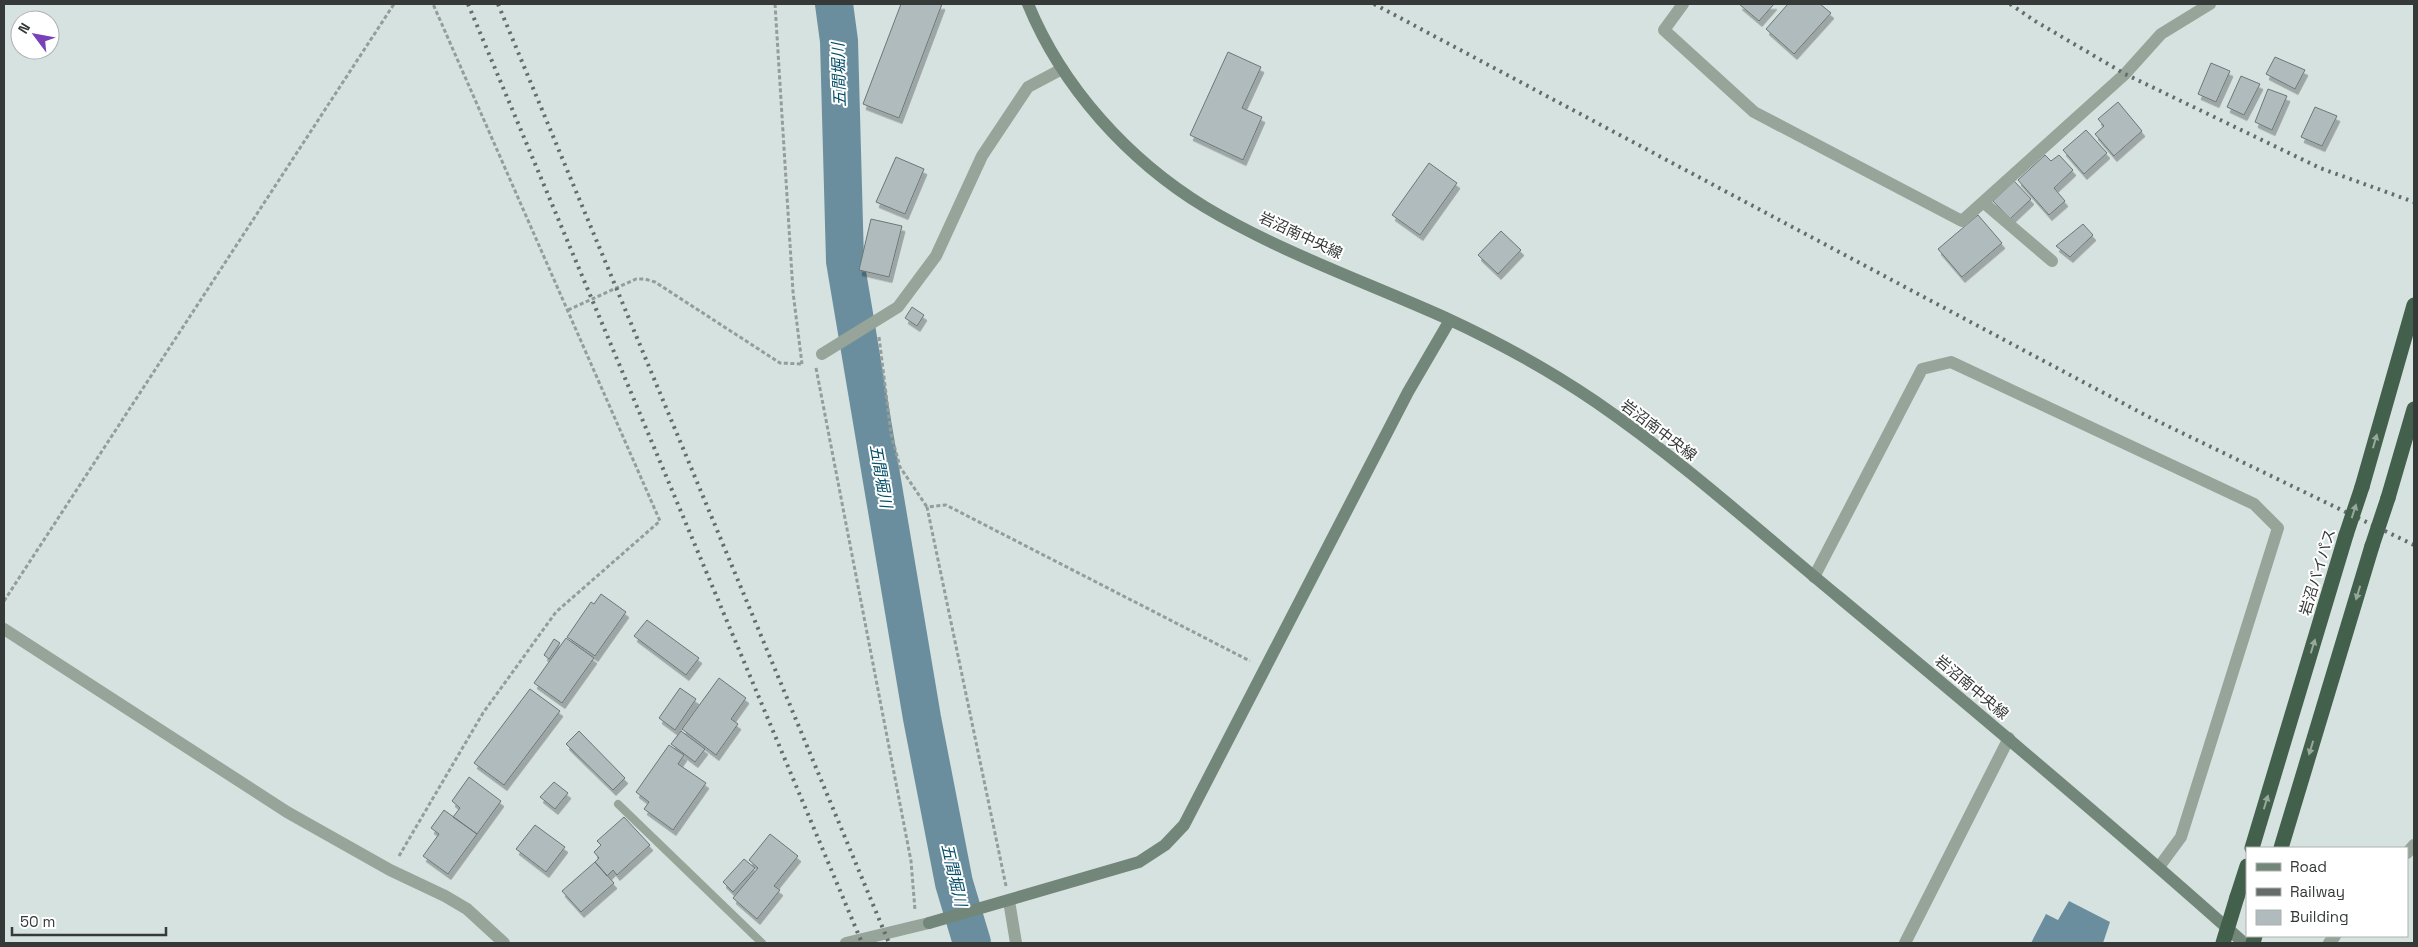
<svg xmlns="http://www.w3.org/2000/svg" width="2418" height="947" font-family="'Space Grotesk','Noto Sans JP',sans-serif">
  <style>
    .water { fill: #6b8e9e }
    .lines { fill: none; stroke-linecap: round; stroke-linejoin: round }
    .river { stroke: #6b8e9e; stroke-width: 38 }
    .building { fill: #afbbbc; stroke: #6b7677; filter: url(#shadow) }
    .path { stroke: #949d9b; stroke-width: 3; stroke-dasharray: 4 2.5; stroke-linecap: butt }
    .lane { stroke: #96a49a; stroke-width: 8 }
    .street { stroke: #96a49a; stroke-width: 12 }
    .secondary { stroke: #728779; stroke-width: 12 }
    .highway { stroke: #43604d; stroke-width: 15 }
    .rail { stroke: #656c6a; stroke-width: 4; stroke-dasharray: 2.5 5; stroke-linecap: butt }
    .highway-bridge { stroke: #43604d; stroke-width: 15 }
    .oneway { fill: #98a89d }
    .labels { text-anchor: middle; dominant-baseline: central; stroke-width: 4; stroke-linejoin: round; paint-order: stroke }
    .street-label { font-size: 15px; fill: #353938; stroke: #fff }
    .water-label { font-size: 16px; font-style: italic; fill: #064f68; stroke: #fff }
  </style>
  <defs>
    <filter id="shadow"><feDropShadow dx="3" dy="5.5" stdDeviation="0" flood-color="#0004"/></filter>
  </defs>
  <rect width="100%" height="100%" fill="#d6e2df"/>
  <path class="water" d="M2069,901L2110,922L2103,943H2031L2046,914L2058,920Z"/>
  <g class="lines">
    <path class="river" d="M834,4L839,41L845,261L922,718L954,883L972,943"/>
  </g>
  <path class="building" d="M901,4H942L899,118L863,104Z
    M1739,4H1774L1759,21Z
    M1788,4H1820L1831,13L1794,54L1766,29Z
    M1228,52L1261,67L1242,108L1262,117L1243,160L1190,135Z
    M2275,57L2305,70L2295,89L2266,74Z
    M2211,63L2230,71L2216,102L2198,94Z
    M2241,76L2260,84L2244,115L2227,107Z
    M2268,89L2287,96L2272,130L2255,122Z
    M2118,102L2142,131L2114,156L2095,134L2104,126L2098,119Z
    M2315,107L2337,116L2322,146L2301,137Z
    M2086,130L2107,153L2084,174L2063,150Z
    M2045,155L2051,161L2059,155L2073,170L2054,188L2065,201L2049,215L2018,180Z
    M896,157L924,169L905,214L876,202Z
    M1429,163L1457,183L1420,235L1392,215Z
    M2014,181L2031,199L2010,219L1993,201Z
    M1978,215L2002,243L1962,277L1938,249Z
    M871,219L902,226L889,277L859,270Z
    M2083,224L2093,235L2070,257L2056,246Z
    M1501,231L1521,250L1498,274L1478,255Z
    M912,307L924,315L917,326L905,318Z
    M601,594L626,612L595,656L567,637L591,602L594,604Z
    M647,620L699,658L686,675L634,636Z
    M566,638L594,658L562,703L534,683Z
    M554,639L560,643L549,659L544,655Z
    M719,678L746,698L731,719L738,724L716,755L682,729Z
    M680,688L696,699L675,730L659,718Z
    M530,689L560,711L504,785L474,763Z
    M579,731L625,778L613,790L566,744Z
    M681,731L705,749L695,762L671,744Z
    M669,745L684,755L678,764L706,783L673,830L644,809L649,802L636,792Z
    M469,777L501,801L477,834L453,817L460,808L452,801Z
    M554,782L568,793L555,809L540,797Z
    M444,810L477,834L448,874L423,856L439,834L431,828Z
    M624,817L650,845L617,875L613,870L607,876L595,862L599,858L594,852L601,845L597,841Z
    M535,825L565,847L546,872L516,849Z
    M770,834L798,856L774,886L780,890L757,919L733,898L758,868L749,860Z
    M744,859L755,868L733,892L723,882Z
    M595,862L614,883L581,912L562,891Z"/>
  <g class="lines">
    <path class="path" d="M775,4L793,292L802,364
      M568,310L636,279H645L655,282L780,363L803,364
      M879,337L891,434L900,467L927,507
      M816,368L911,861L915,910
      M4,601L394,4
      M399,856L483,713L556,612L660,521L433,4
      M1006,886L927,507L946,505L1250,661"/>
    <path class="lane" d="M618,804L762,943"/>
    <path class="street" d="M1683,4L1664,30L1754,112L1962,221L2125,74L2161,34L2210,4
      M1983,202L2052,261
      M822,354L898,307L936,256L982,156L1028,87L1062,69
      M1814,577L1922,369L1951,362L2254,504L2278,528L2181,837L2159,867
      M4,629L287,812L390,870L445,896L467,909L504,943
      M2407,853L2414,845
      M1009,901L1016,943
      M846,943L929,923
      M1905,943L2009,738
      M2329,943L2335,936"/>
    <path class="secondary" d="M1028,4C1062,87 1128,160 1205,207C1280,252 1366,282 1446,318C1498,342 1549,370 1596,402C1682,461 1760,532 1840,598C1976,711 2112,825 2244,943
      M929,923L1139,862L1165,845L1184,825L1408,392L1450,320"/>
    <path class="highway" d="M2362,487L2414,305
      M2388,498L2414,409
      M2252,848L2346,535
      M2281,848L2372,546
      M2237,897L2247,866
      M2253,943L2255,936"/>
    <path class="rail" d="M468,4L862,943
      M498,4L889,943
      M1374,4L2147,416L2414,545
      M2010,4L2035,21L2125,74L2320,168L2414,202"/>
    <path class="highway-bridge" d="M2346,535L2362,487
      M2372,546L2388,498
      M2223,943L2237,897"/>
  </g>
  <defs><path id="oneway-solid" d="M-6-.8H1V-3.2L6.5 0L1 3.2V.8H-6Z" transform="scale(1.25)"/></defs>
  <g class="oneway">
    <use href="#oneway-solid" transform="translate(2375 441) rotate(-74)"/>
    <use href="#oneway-solid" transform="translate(2354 511) rotate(-72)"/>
    <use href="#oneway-solid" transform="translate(2358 593) rotate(107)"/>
    <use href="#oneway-solid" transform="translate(2313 646) rotate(-73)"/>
    <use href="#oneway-solid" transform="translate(2311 748) rotate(107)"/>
    <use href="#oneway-solid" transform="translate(2266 802) rotate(-73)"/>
  </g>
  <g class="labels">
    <g class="street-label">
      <text transform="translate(1301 235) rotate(25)">岩沼南中央線</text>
      <text transform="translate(1659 430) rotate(37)">岩沼南中央線</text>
      <text transform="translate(2317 572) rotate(-73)">岩沼バイパス</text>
      <text transform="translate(1972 687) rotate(40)">岩沼南中央線</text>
    </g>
    <g class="water-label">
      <text transform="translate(839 75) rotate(-92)">五間堀川</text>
      <text transform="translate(881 476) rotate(80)">五間堀川</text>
      <text transform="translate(954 875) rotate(77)">五間堀川</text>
    </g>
  </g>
  <rect width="2418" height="947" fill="none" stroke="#353938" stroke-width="10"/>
  <rect x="2246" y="847" width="162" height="90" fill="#ffffff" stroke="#aeb0af"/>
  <rect x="2256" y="863" width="25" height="8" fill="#728779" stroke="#aeb0af"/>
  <text x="2290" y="872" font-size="15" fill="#353938">Road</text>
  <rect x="2256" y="888" width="25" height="8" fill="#656c6a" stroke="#aeb0af"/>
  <text x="2290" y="897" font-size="15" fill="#353938">Railway</text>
  <rect x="2256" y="910" width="25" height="15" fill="#afbbbc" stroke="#aeb0af"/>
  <text x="2290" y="922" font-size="15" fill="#353938">Building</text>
  <g transform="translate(35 35) rotate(302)"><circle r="24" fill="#ffffff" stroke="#aeb0af"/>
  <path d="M0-4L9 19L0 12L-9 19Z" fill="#7941b8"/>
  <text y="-8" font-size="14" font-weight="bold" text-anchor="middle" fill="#353938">N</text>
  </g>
  <path d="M12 927v8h154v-8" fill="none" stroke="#353938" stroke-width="2.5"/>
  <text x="20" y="927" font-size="15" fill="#353938" stroke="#ffffff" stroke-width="4" paint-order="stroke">50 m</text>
</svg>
